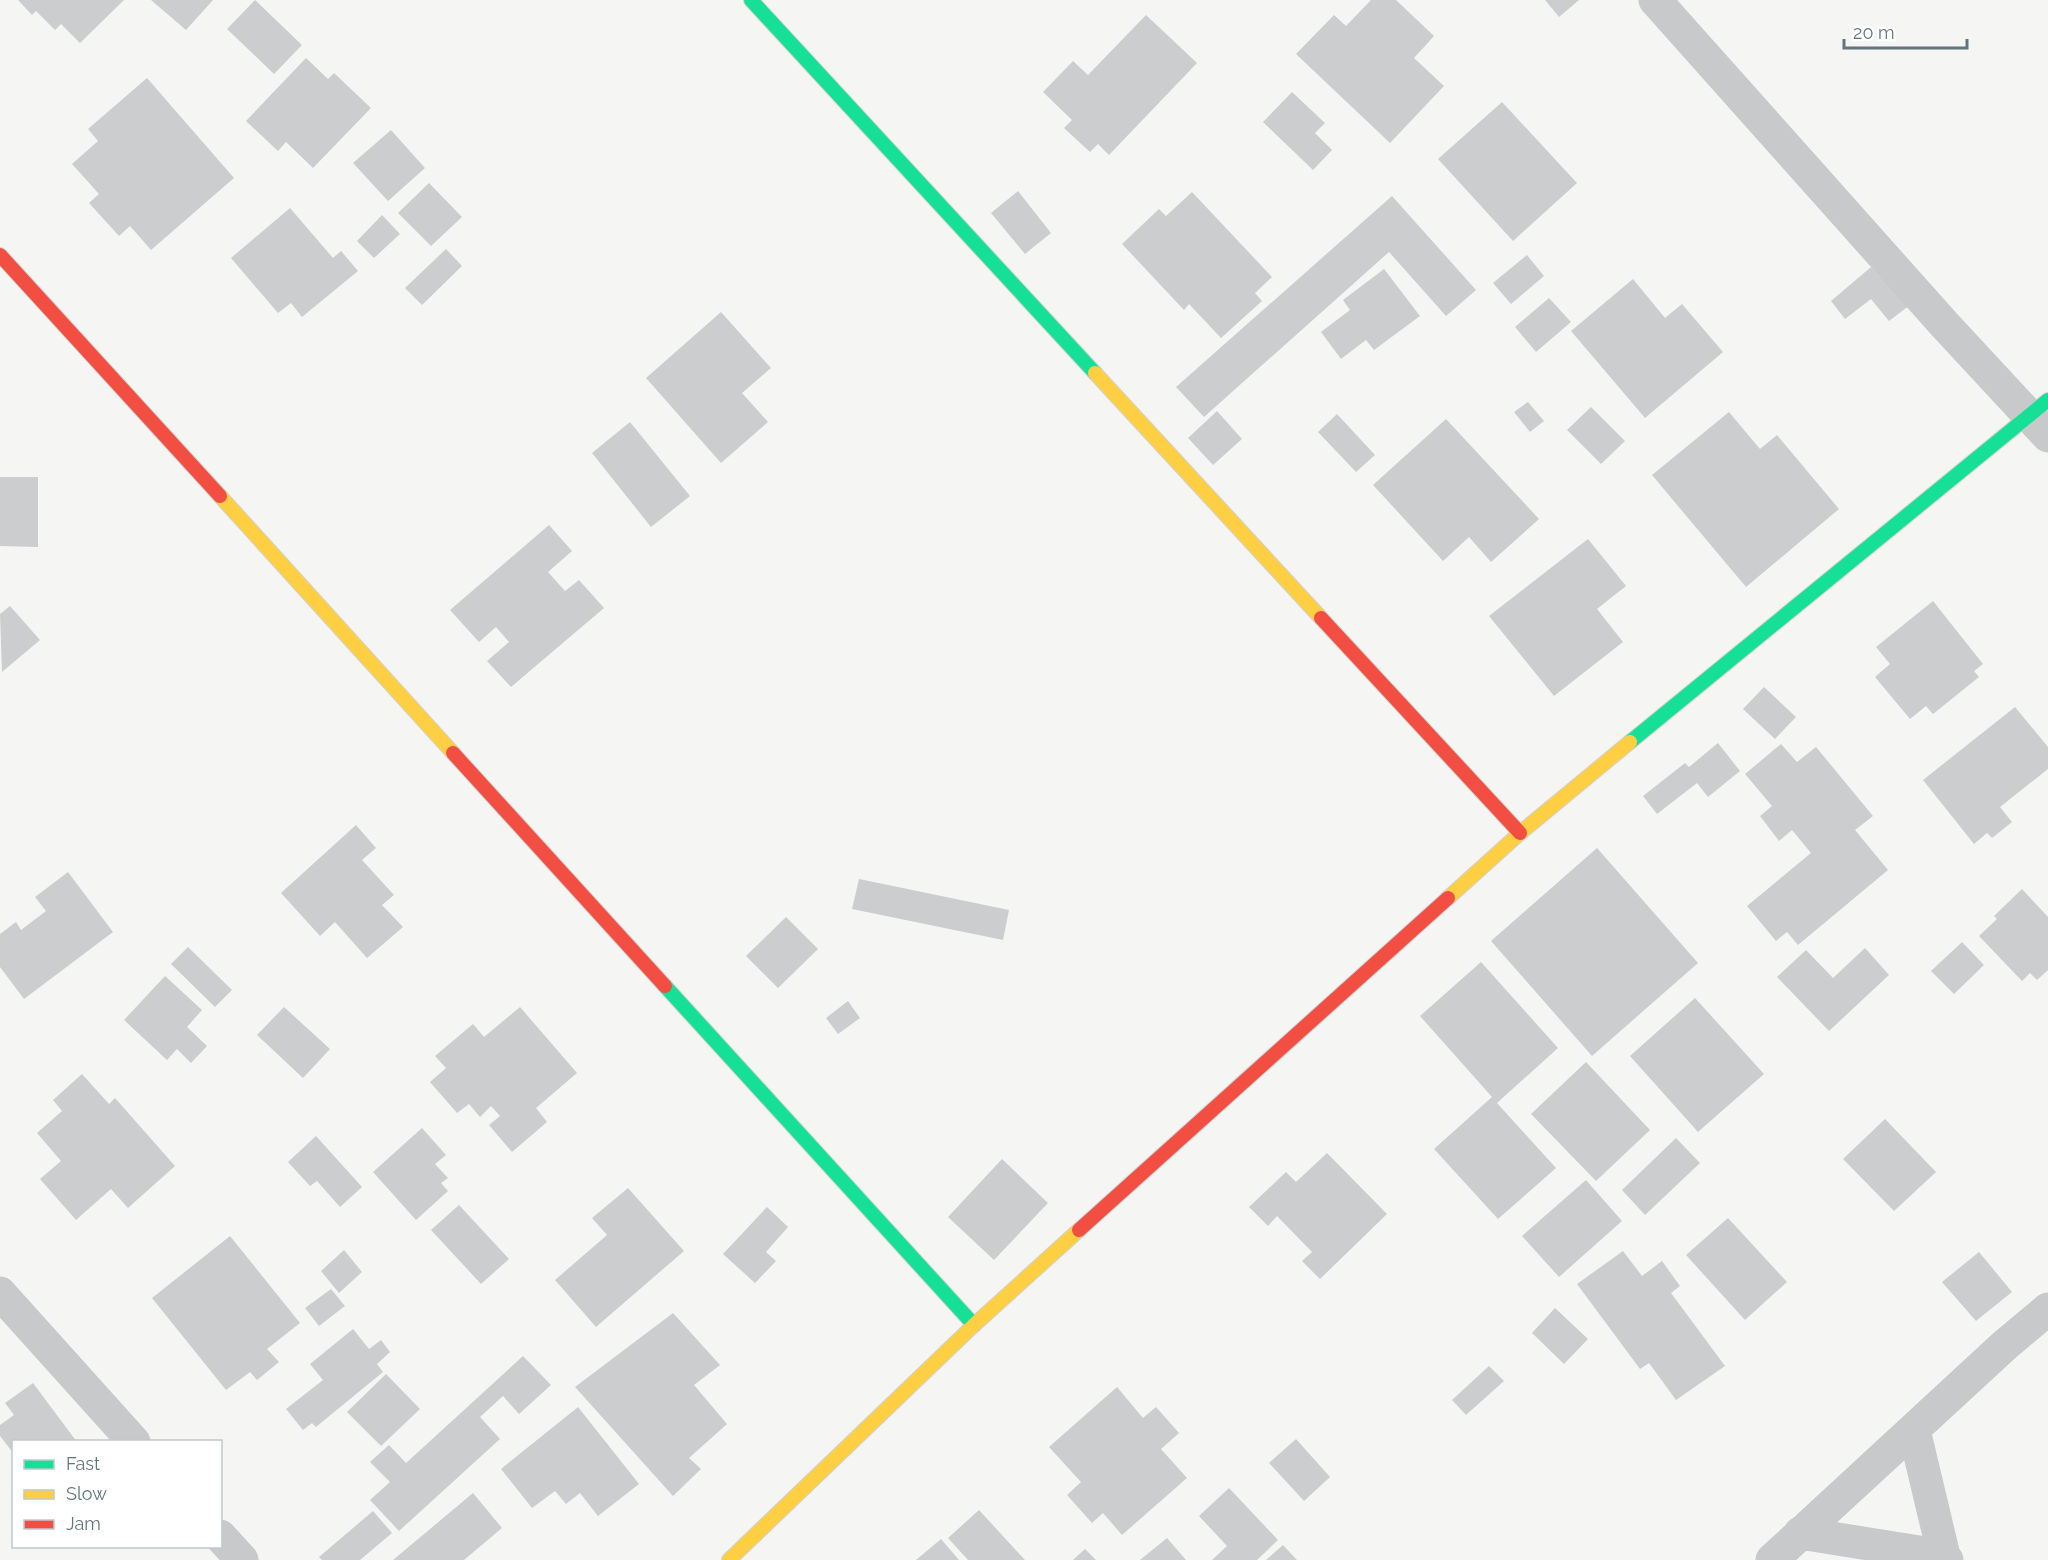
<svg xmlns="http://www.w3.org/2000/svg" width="2048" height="1560" font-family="Raleway,sans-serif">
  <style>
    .building { fill: #cbcdce }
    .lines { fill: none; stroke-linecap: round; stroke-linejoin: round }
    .fast-casing { stroke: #d0d2d2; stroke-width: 16 }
    .slow-casing { stroke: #d0d2d2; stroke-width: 16 }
    .jam-casing { stroke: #d0d2d2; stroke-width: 16 }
    .street { stroke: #c7c9ca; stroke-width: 33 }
    .fast { stroke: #16e098; stroke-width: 14 }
    .slow { stroke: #ffcf43; stroke-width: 14 }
    .jam { stroke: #f24e42; stroke-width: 14 }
  </style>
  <rect width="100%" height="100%" fill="#f5f5f4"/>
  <path class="building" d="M18,0H124L80,43L61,24L55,30L36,11L32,15Z
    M151,0H213L186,30Z
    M255,0L302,45L274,74L227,29Z
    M1371,0H1396L1434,36L1414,58L1444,86L1390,143L1296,54L1334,15L1346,26Z
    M1545,0H1579L1559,17Z
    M1146,15L1197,63L1109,155L1098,144L1090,152L1064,128L1072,120L1043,92L1073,61L1088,75Z
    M306,58L328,79L334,73L371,108L313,168L286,142L278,151L246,121Z
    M147,78L234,178L151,250L130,226L119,236L89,203L99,194L72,164L98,141L88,129Z
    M1292,92L1325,123L1315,133L1332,150L1313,170L1263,122Z
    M1502,102L1577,183L1513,241L1438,159Z
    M391,130L425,168L388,201L353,163Z
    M429,183L462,217L431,246L398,213Z
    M1018,191L1051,233L1025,254L991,213Z
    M1192,192L1272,277L1255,293L1262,301L1221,338L1189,304L1184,310L1122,244L1159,209L1166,216Z
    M1392,196L1476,290L1446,316L1389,252L1204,417L1176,387Z
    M290,208L333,258L341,251L358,271L302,317L291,303L278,313L231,258Z
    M382,215L400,234L374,258L357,241Z
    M446,249L462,266L422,305L405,288Z
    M1527,255L1544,276L1511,304L1493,283Z
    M1871,267L1880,277L1885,273L1910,305L1889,321L1871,299L1845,319L1831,301Z
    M1384,269L1420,316L1374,350L1366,340L1341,359L1321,332L1350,310L1343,300Z
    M1633,279L1665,318L1682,304L1723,352L1645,418L1571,331Z
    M1549,298L1571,322L1536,352L1515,327Z
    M721,312L771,368L742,393L768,422L721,463L646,378Z
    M1528,402L1544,421L1530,432L1514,412Z
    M1591,407L1625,441L1601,464L1567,430Z
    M1217,411L1242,439L1213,465L1188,438Z
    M1729,412L1760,449L1777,435L1839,509L1746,587L1652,475Z
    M1337,414L1375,455L1356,472L1318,432Z
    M1446,419L1539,519L1491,562L1469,537L1443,561L1373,485Z
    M630,422L690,496L651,527L592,453Z
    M0,477H38V547L0,546Z
    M549,525L572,551L548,572L565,591L579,580L604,608L511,687L487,661L509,642L496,627L479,642L450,610Z
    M1588,539L1626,586L1597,609L1623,642L1554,696L1489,616Z
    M1933,601L1983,664L1974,671L1979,677L1933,714L1926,706L1910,719L1875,677L1890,664L1876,647Z
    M10,606L40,640L2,672L0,614Z
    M1764,687L1796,717L1775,739L1743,709Z
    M2015,707L2048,747V769L2000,807L2012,822L1992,838L1987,833L1974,844L1923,780Z
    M1718,743L1740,771L1708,797L1697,783L1657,814L1643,796L1685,763L1689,767Z
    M1781,744L1797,762L1816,747L1873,816L1855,830L1888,870L1798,945L1787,932L1776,941L1747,906L1811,853L1792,830L1779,841L1760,816L1772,806L1745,774Z
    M356,825L376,848L362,860L394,895L382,905L403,927L367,958L335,922L320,936L281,893Z
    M1597,848L1698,963L1592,1056L1491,941Z
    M68,872L113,932L24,999L0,967V934L16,922L21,930L46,911L35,897Z
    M859,879L1009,910L1003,940L852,909Z
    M2022,889L2048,917V970L2037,980L2030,973L2022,981L1979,936L1997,919L1994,916Z
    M786,917L818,949L778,988L746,956Z
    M1962,942L1984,965L1954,994L1931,971Z
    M188,947L232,990L215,1007L171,964Z
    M1865,948L1889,975L1829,1031L1777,977L1806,950L1833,978Z
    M1481,962L1558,1048L1497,1103L1556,1168L1498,1219L1434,1149L1492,1097L1420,1016Z
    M165,976L202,1010L187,1027L207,1046L191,1063L177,1049L167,1060L124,1020Z
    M1695,998L1764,1074L1698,1132L1630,1056Z
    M848,1001L860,1018L838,1034L826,1018Z
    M284,1007L330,1049L303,1078L257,1035Z
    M520,1007L577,1073L536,1108L547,1122L512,1152L489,1125L500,1116L491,1106L480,1117L469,1104L457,1113L430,1082L446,1068L435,1056L473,1024L484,1037Z
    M1586,1062L1650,1130L1596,1181L1531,1114Z
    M82,1074L109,1104L115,1098L175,1166L128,1208L111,1189L76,1220L40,1179L61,1161L37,1133L62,1111L53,1100Z
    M1885,1119L1936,1172L1894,1211L1843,1159Z
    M422,1128L446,1155L435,1164L448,1178L441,1183L448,1191L416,1220L373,1172Z
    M316,1136L362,1187L340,1207L317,1181L310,1186L288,1162Z
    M1676,1138L1700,1163L1645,1215L1622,1190Z
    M1327,1153L1387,1214L1320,1279L1302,1261L1312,1252L1277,1216L1268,1226L1249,1207L1286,1172L1296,1182Z
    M1002,1159L1048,1203L994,1260L948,1217Z
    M1586,1180L1622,1221L1559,1277L1522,1236Z
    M628,1188L684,1251L596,1327L555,1280L607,1235L592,1218Z
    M459,1205L509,1259L481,1284L431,1230Z
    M767,1207L788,1227L766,1252L776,1261L755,1283L723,1254Z
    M1728,1218L1787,1282L1745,1320L1686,1255Z
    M230,1236L300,1323L267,1349L279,1362L257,1380L250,1372L226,1390L152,1298Z
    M344,1250L362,1272L339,1293L321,1271Z
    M1623,1251L1642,1276L1662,1261L1680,1286L1671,1293L1725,1366L1676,1400L1649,1363L1640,1369L1577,1284Z
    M1979,1252L2012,1292L1976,1321L1942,1282Z
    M331,1289L345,1306L319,1326L305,1308Z
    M1555,1308L1588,1339L1564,1364L1532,1333Z
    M673,1313L720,1365L694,1385L727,1424L689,1458L701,1469L673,1496L575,1387Z
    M353,1329L369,1349L381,1340L390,1352L377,1364L383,1372L316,1427L312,1423L303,1430L286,1409L323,1380L310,1364Z
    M523,1356L551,1385L519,1414L503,1396L480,1417L500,1439L399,1531L370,1500L390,1482L370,1462L389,1445L406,1463Z
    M1489,1366L1504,1381L1466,1415L1452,1400Z
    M386,1374L420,1409L381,1446L347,1412Z
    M33,1383L77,1442H14V1454L0,1436V1425L14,1415L5,1403Z
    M1117,1387L1143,1418L1156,1407L1179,1433L1161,1449L1187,1478L1122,1535L1103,1513L1092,1523L1067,1495L1081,1482L1049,1447Z
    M578,1407L639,1484L598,1516L580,1493L566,1504L555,1491L532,1508L501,1469Z
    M1296,1439L1330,1477L1304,1501L1269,1463Z
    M1229,1488L1278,1540L1257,1560H1212L1227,1546L1199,1516Z
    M473,1493L502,1528L464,1560H393Z
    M979,1510L1025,1560H968L948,1538Z
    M373,1511L392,1533L360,1560H322L319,1557Z
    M1167,1538L1186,1560H1140Z
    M941,1539L959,1560H916Z
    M1283,1545L1297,1560H1266Z
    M1085,1549L1096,1560H1073Z"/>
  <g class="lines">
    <defs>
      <path id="fast" d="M751,0L1095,373
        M1630,742L2048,400
        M665,986L974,1325"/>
      <path id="slow" d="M1095,373L1321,618
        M220,496L453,753
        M1448,898L1520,833L1630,742
        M729,1560L974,1325L1079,1230"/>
      <path id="jam" d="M0,255L220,496
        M1321,618L1520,833
        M453,753L665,986
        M1079,1230L1448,898"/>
    </defs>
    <use href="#fast" class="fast-casing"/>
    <use href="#slow" class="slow-casing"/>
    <use href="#jam" class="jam-casing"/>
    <path class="street" d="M1655,0L1944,324L2048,436
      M0,1293L134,1442
      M1914,1430L1944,1556
      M1800,1533L1944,1556L1947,1560
      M220,1536L242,1560
      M1772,1560L2005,1345L2048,1309"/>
    <use href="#fast" class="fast"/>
    <use href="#slow" class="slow"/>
    <use href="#jam" class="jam"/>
  </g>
  <rect x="12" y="1440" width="210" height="108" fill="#ffffff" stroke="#c1c8cb" stroke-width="1.5"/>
  <rect x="24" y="1460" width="30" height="9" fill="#16e098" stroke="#c1c8cb" stroke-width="1.5"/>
  <text x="66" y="1470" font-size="18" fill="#63757c">Fast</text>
  <rect x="24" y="1490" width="30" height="9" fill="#ffcf43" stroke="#c1c8cb" stroke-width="1.5"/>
  <text x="66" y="1500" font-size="18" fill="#63757c">Slow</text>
  <rect x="24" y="1520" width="30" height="9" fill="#f24e42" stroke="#c1c8cb" stroke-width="1.5"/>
  <text x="66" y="1530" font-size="18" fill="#63757c">Jam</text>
  <path d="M1844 39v9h123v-9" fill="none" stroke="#63757c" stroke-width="3"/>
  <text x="1853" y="39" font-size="18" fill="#63757c" stroke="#ffffff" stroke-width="4.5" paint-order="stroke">20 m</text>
</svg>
